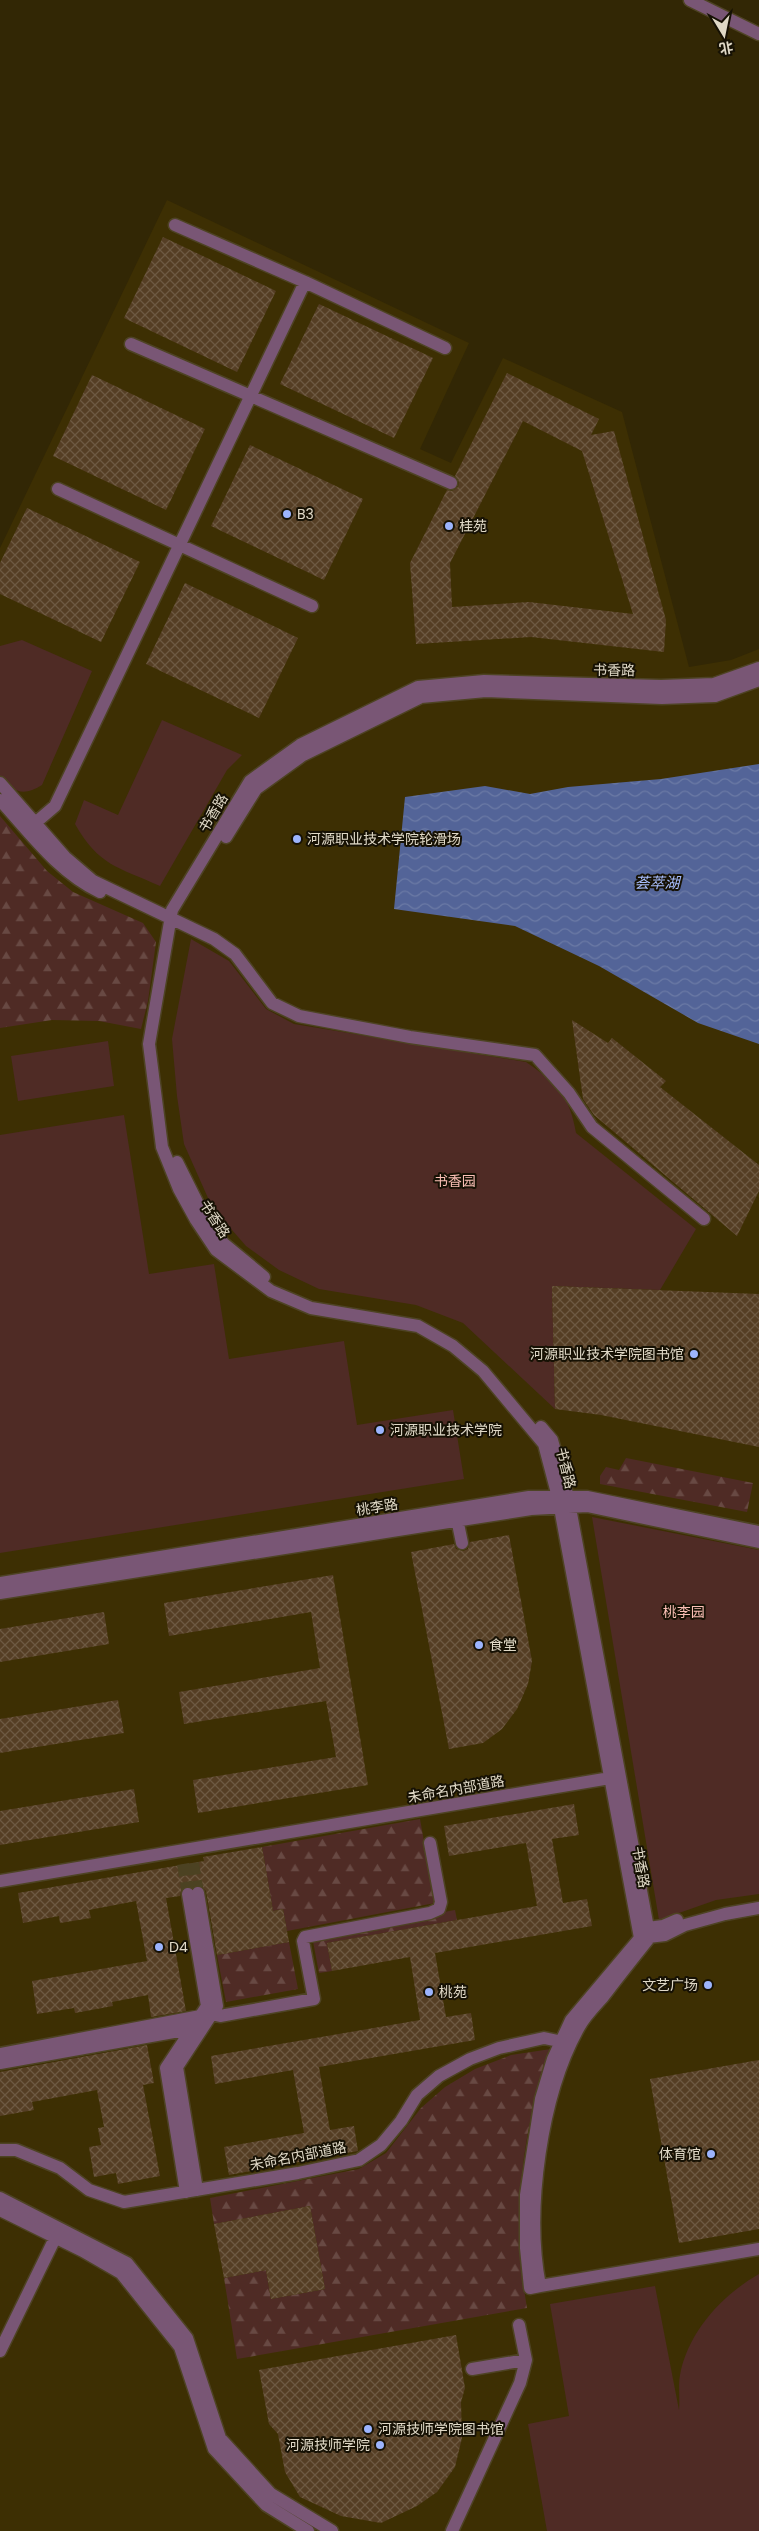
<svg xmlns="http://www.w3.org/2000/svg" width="759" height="2531" font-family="Poppins,'Noto Sans SC',sans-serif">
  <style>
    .built { fill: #3d2f03 }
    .green { fill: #4f2b25 }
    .forest { fill: url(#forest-firs) }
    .water { fill: url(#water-waves) }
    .building { fill: url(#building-cross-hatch); fill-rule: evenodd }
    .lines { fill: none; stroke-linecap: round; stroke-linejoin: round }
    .minor-tunnel { stroke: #4c4222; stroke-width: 12; stroke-dasharray: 12 6; stroke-linecap: butt }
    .minor-casing { stroke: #4e4324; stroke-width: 15 }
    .minor { stroke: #795675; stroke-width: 12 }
    .poi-dot { fill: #9cb4fd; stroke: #161104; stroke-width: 2 }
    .labels { text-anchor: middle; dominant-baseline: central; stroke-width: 4; stroke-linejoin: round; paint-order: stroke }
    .poi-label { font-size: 14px; fill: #e0d9c7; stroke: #161104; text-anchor: start }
    .street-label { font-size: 14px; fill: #e0d9c7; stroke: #161104 }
    .park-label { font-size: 14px; fill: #fabfb5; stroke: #161104 }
    .water-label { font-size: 15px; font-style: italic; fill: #a8befd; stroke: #161104 }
  </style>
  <defs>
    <pattern id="forest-firs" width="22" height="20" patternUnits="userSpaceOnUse" patternTransform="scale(1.25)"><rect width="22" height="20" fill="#4f2b25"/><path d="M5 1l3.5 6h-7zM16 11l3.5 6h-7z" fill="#684943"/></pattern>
    <pattern id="water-waves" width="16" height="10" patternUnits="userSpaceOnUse" patternTransform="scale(1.25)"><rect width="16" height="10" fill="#536498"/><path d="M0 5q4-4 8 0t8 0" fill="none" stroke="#6b7aa5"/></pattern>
    <pattern id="building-cross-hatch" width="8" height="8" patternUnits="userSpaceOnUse" patternTransform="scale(1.25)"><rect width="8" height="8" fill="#553e24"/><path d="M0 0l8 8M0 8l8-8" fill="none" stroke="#6d5942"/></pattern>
  </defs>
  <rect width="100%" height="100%" fill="#322705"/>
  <path class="built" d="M167,200L469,343L420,449L451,463L503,358L622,412L689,667L731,660L759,649V2531H0V548Z"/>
  <path class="green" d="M22,640L92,671L42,785C23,797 13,792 0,776V646Z
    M162,720L242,755L227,770L160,886C118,867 99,866 75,824L84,800L118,815Z
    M191,939L229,961L266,1009L294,1024L526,1062C556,1083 570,1096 576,1133L696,1229L660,1290L552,1286L555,1409L463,1323L416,1305L319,1289L279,1270L246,1246L225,1222L208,1198L184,1144L177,1096L172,1039Z
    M108,1041L114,1086L18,1101L11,1056Z
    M124,1115L149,1274L214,1264L229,1359L344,1341L357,1425L453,1410L464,1479L0,1553V1135Z
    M592,1517L759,1550V1894L716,1900L659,1920Z
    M759,2274V2531H547L528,2424L569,2416L550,2304L655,2286L679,2410C680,2398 678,2386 680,2375C688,2332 722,2295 759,2274Z"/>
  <path class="forest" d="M0,816L47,871L73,892L143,923L156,942L148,1001L141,1029L99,1021L52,1020L0,1028Z
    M626,1458L753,1483L747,1512L600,1484V1476L606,1467L619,1470Z
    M420,1819L435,1903L287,1931L283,1909L273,1911L262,1847Z
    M455,1910L457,1920L327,1943L332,1971L319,1973L312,1936Z
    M289,1942L298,1989L226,2002L217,1955Z
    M551,2049C520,2132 512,2221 527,2308L237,2359L224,2278L266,2270L271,2299L325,2289L310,2206L214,2224L210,2198L359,2169L386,2153L421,2108L445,2087L475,2069L511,2055Z"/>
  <path class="water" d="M759,764V1044L698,1023L599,966L515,926L394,909L405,797L485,786L530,794L568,787L661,779Z"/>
  <path class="building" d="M163,237L276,291L237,372L124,318Z
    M319,304L433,358L394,438L280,384Z
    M507,373L599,419L591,435L614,431L666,620L664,652L531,637L416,644L410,563L447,490L452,491L458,487L459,482L455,476ZM523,421L582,451L633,614L529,602L452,607L450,563Z
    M92,375L205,429L166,510L53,456Z
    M250,445L363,499L324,580L211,526Z
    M27,508L140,562L101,642L0,594V563Z
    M185,583L298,638L259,718L146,664Z
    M572,1020L608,1043L612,1038L666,1081L660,1087L759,1165V1191L737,1236L594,1115L583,1099Z
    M552,1286L759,1294V1447L601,1415L555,1409Z
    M509,1535L532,1661L528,1684L517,1709L502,1729L483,1743L449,1749L411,1552L454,1544L456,1549L463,1551L468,1549L470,1542Z
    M333,1575L368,1785L198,1813L193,1780L336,1757L326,1701L184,1724L179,1692L320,1668L311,1612L169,1636L164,1603Z
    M104,1612L109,1644L0,1662V1629Z
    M118,1700L124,1733L0,1753V1719Z
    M134,1789L139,1822L0,1845V1811Z
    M574,1804L579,1835L552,1839L563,1903L587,1899L592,1926L435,1953L446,2017L471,2013L475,2040L319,2067L330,2130L354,2126L358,2151L229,2175L224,2147L304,2133L293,2070L215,2084L211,2056L420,2020L410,1957L332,1971L327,1943L537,1906L526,1843L449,1856L444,1826Z
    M262,1847L273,1911L283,1909L289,1942L217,1955L206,1891L200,1885L186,1886L181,1891L180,1896L166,1898L186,2011L151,2017L148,1995L112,2002L113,2006L75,2013L74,2008L37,2014L32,1981L147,1961L136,1901L89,1910L91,1918L60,1923L59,1916L23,1923L18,1893L204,1861L203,1857Z
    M147,2045L154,2083L143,2085L160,2176L118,2184L116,2173L94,2177L89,2147L101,2145L98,2128L104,2127L97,2090L32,2102L34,2110L0,2116V2072Z
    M759,2060V2229L679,2243L650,2079Z
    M310,2206L325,2289L271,2299L266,2270L224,2278L214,2224Z
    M456,2335L465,2388L461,2402L462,2438L455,2467L437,2492L417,2506L381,2523L341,2516L300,2497L285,2472L278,2434L269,2424L259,2370Z"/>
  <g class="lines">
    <path class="minor-tunnel" d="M193,1863L198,1893
      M183,1864L188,1894"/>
    <defs>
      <path id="minor" d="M690,0L759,34
        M175,225L305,282L445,348
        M131,344L451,483
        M58,489L312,606
        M759,668L714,684L661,686L484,681L418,687L300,745L250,781L172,910L149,1044L162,1147L179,1189L196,1220L216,1250L271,1291L311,1308L418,1326L453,1346L483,1371L544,1444L558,1497L640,1938L665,1935L685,1925L725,1914L759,1908
        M0,783L65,857L93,881L214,939L235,954L272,1003L299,1016L410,1037L535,1055L569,1093L592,1127L704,1219
        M0,800C30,833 59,873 100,892
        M27,830L55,806L305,282
        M226,837L256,789L303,755L421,697L486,691L662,698L715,696L759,680
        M177,1162L204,1216L223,1243L264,1277
        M541,1427L552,1440L568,1497L648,1928L663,1926L677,1920
        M456,1514L462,1543
        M0,1583L529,1497H587L759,1532
        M0,1593L531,1509L587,1506L759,1542
        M0,1881L616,1777
        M640,1938L571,2020L553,2059L541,2099L526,2195V2248L530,2288L540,2286C525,2210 541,2095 579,2027C585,2016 595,2006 603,1997C618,1977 634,1957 650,1937L649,1932
        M0,2054L211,2014L220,2016L314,1999L303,1941L305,1937L430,1913L439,1909L441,1902L430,1843
        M0,2063L196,2028
        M0,2150H16L60,2168L89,2190L124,2202L298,2173L359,2160L381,2145L401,2121L417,2095L439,2076L470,2059L499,2048L544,2038L568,2043
        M197,2190L177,2067L217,2006L198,1893
        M186,2192L166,2068L207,2006L188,1894
        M0,2198L127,2263L187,2338L220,2438L271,2494L332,2531
        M0,2210L83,2251L121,2273L180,2347L214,2449L266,2505L308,2531
        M540,2286L759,2249
        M0,2351L59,2230
        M472,2369L526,2360
        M452,2531L520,2383L526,2360L519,2325"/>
    </defs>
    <use href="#minor" class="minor-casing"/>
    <use href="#minor" class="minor"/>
  </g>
  <g class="poi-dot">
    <circle cx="287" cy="514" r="5"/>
    <circle cx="449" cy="526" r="5"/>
    <circle cx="297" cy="839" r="5"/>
    <circle cx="694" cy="1354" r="5"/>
    <circle cx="380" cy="1430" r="5"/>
    <circle cx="479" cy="1645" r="5"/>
    <circle cx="159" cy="1947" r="5"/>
    <circle cx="708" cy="1985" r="5"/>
    <circle cx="429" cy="1992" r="5"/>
    <circle cx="711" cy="2154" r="5"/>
    <circle cx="368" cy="2429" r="5"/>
    <circle cx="380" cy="2445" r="5"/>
  </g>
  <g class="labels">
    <g class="poi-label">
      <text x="297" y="514">B3</text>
      <text x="459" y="526">桂苑</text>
      <text x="307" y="839">河源职业技术学院轮滑场</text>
      <text x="684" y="1354" text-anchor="end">河源职业技术学院图书馆</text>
      <text x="390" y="1430">河源职业技术学院</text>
      <text x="489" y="1645">食堂</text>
      <text x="169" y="1947">D4</text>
      <text x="698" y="1985" text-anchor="end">文艺广场</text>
      <text x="439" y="1992">桃苑</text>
      <text x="701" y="2154" text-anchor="end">体育馆</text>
      <text x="378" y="2429">河源技师学院图书馆</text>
      <text x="370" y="2445" text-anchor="end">河源技师学院</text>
    </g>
    <g class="street-label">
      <text transform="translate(614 670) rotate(1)">书香路</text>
      <text transform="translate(213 813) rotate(-59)">书香路</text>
      <text transform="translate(215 1219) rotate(57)">书香路</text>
      <text transform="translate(566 1468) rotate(76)">书香路</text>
      <text transform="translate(377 1507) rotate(-9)">桃李路</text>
      <text transform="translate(456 1789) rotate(-10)">未命名内部道路</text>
      <text transform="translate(641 1867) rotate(80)">书香路</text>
      <text transform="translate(298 2156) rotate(-11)">未命名内部道路</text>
    </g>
    <g class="park-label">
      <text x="455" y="1181">书香园</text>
      <text x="684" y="1612">桃李园</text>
    </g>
    <g class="water-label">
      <text x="657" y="882">荟萃湖</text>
    </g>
  </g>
  <g transform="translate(724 35) rotate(170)" stroke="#161104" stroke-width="4" paint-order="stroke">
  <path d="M0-4L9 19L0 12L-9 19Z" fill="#e0d9c7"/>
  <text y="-8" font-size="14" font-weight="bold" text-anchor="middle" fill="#e0d9c7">北</text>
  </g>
</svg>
